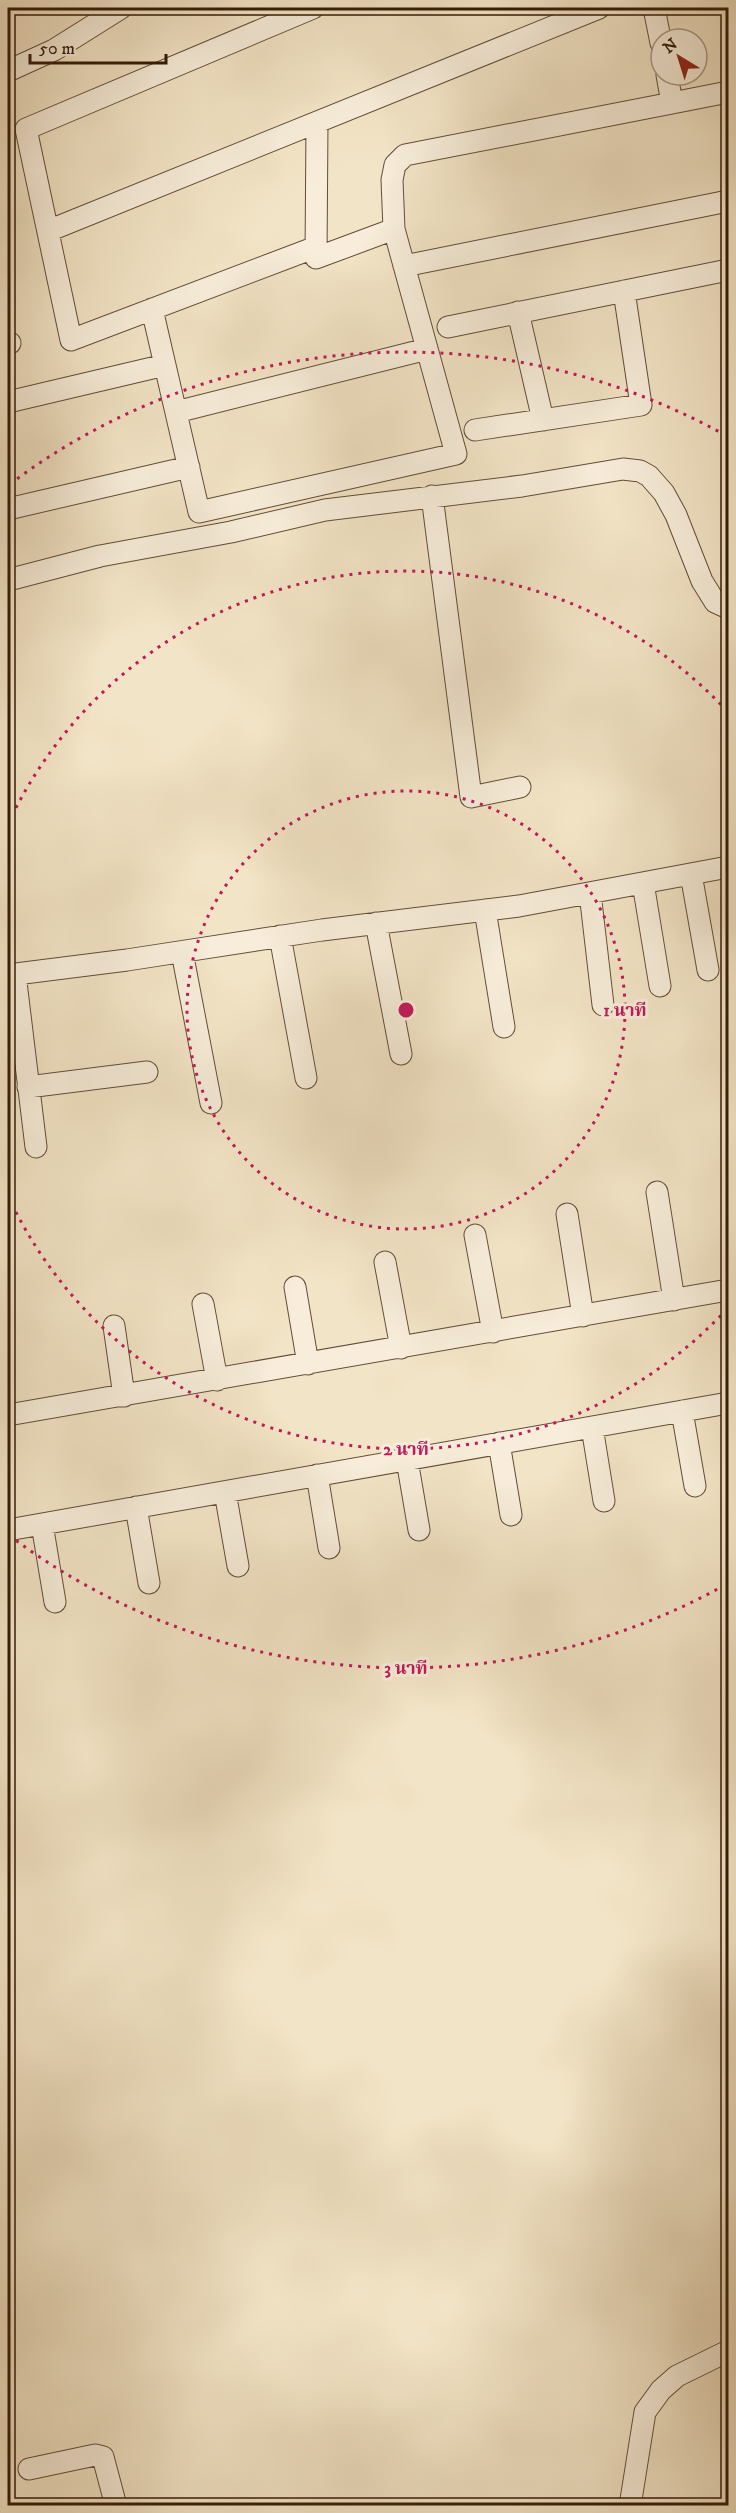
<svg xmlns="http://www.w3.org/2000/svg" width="736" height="2513" font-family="'IM FELL DW Pica','Noto Serif Thai',serif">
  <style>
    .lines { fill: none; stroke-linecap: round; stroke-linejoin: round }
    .minor-casing { stroke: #644c38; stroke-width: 23 }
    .minor { stroke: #f7edda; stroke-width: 21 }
    .ring { fill: none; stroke: #c2185b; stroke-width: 3; stroke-dasharray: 3 6 }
    .centre { fill: #c2185b; stroke: #f7edda; stroke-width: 3 }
    .ring-label { font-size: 18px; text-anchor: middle; font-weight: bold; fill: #c2185b; stroke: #f7edda; stroke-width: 6; stroke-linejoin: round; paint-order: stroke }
  </style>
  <rect width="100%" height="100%" fill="#f2e4c6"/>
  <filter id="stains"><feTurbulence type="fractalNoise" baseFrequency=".00333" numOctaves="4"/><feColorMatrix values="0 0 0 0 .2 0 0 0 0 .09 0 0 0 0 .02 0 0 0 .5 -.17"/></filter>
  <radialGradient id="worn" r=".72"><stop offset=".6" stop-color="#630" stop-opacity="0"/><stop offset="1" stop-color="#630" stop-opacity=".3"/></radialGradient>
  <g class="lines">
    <defs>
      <path id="minor" d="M313,8L26,129L71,340L316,247
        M654,8L661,43
        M8,71L54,50L121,8
        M672,103L728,92
        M317,123L316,258L394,229L392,180L395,165L405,155L672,103L667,75
        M48,231L599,8
        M404,266L728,201
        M152,309L199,512L456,454L394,229
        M518,312L543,420
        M448,327L728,270
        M8,344L10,343
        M8,402L165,365
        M176,412L427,349
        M475,430L641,405L624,291
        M432,496L471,797L520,787
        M8,509L189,467
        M8,580L100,556L231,532L325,510L522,486L623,469L640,471L649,476L664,493L676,515L702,581L715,602L728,608
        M691,874L708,970
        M643,883L660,986
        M590,893L603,1005
        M485,910L504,1027
        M376,923L401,1054
        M280,936L306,1078
        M182,952L211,1103
        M15,974L36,1147
        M8,975L127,960L322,930L519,906L728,867
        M28,1087L147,1072
        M657,1192L674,1300
        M567,1214L583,1316
        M475,1235L493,1332
        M385,1262L401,1348
        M295,1287L308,1364
        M203,1304L217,1380
        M114,1326L124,1396
        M682,1411L695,1486
        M8,1415L728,1290
        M592,1427L604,1501
        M499,1443L511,1515
        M407,1460L419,1530
        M317,1475L329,1548
        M225,1492L238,1566
        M136,1507L149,1583
        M42,1524L55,1602
        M8,1530L728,1403
        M29,2469L95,2455L103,2457L116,2506
        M630,2506L645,2412L661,2390L677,2376L728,2351"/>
    </defs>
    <use href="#minor" class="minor-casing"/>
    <use href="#minor" class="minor"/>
  </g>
  <g class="ring">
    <circle cx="406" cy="1010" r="219"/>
    <path d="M727 1309A439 439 0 0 1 8 1196M8 824A439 439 0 0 1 727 711"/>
    <path d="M725 1585A658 658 0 0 1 10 1536M10 484A658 658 0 0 1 725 435"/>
  </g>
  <circle cx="406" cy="1010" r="9" class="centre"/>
  <g class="ring-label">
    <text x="625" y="1016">1 นาที</text>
    <text x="406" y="1455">2 นาที</text>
    <text x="406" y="1674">3 นาที</text>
  </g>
  <rect width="736" height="2513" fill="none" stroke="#f2e4c6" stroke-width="30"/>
  <rect x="9" y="9" width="718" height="2495" fill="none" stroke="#341a08" stroke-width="3"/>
  <rect x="15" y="15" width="706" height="2483" fill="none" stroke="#341a08" stroke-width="1.5"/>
  <g transform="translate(679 57) rotate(322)"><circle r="28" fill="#f7edda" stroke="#a99986" stroke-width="1.5"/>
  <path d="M0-4.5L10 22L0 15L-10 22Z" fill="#8f2418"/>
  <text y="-9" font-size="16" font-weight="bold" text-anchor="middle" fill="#341a08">N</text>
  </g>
  <path d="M30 54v9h136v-9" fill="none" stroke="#341a08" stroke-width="3"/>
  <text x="39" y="54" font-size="18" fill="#341a08" stroke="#f7edda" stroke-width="4.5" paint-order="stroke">50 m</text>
  <rect width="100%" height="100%" filter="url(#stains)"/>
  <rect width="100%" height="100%" fill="url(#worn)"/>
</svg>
